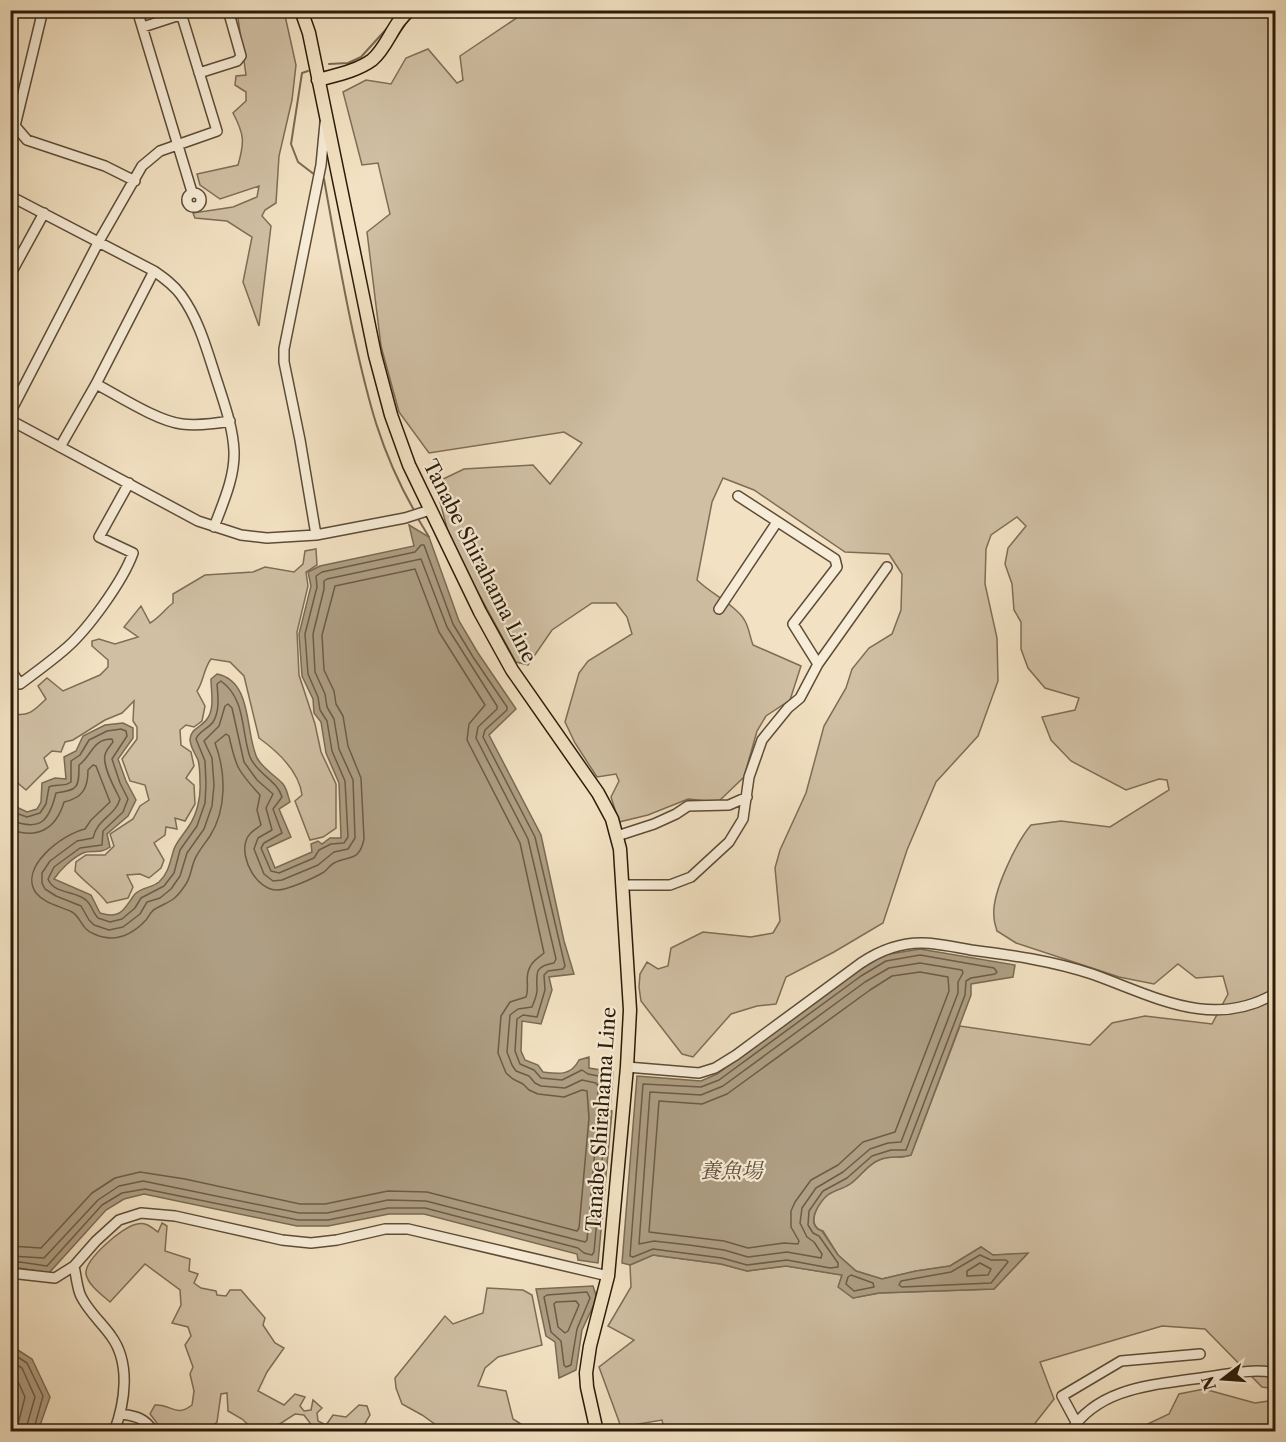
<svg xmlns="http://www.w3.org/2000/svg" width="1286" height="1442" font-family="'Libre Caslon Text','Noto Serif JP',serif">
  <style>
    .green { fill: #d0bfa3; stroke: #7e6d56; stroke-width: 1.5 }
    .water { fill: #ae9e83; stroke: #7a6a52; stroke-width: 1.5 }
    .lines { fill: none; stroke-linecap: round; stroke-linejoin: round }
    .shore { stroke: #6c5c46; stroke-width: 1.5 }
    .stream { stroke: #7a6a52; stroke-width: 2 }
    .minor-casing { stroke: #5d4c37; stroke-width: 12 }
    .major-casing { stroke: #2b1b09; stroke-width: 15 }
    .minor { stroke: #f7ecd7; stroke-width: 9 }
    .major { stroke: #f2e1c2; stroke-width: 12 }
    .labels { text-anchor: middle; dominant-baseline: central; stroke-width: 4.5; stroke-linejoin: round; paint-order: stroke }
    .street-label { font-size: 20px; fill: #2b1b09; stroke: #f7ecd7 }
    .water-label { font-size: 21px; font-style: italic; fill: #5f4f3a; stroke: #f7ecd7 }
  </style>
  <rect width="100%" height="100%" fill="#f2e1c2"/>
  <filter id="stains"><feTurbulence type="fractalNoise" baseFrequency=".00333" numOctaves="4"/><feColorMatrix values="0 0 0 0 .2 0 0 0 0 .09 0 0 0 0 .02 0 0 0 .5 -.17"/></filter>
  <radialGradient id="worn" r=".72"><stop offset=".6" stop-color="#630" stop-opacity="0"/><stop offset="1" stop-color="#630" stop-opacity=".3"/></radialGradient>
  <path class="green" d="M232,11H284L296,65L292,100L279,156L276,203L265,210L262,216L271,226L259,326L243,282L252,237L227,221L195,218L193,213L233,207L257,197L259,186L220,199L200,185L197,174L238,165C245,141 244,134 233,113L246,101V92L235,85L236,76L246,75L238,18Z
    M527,11H1275V1389L1262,1387L1205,1329L1162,1326L1040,1362L1054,1399L1029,1431L665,1432L662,1420L621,1427L599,1367L634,1340L608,1326L631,1287L630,1265L653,1255L721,1264L747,1271L786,1266L842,1275L839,1287L853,1298L879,1293L994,1289L1027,1254L993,1255L981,1247L950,1266L916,1271L882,1279L856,1271L838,1255L823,1231C804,1225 819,1201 829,1194C836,1190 844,1188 850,1184C860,1177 868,1164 879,1160C890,1155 900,1159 911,1155L960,1026L1090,1045L1112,1023L1145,1016L1212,1024L1228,994L1223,976L1196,978L1178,964L1154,984L1119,977L1016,943L997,931C996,927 994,922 994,917C991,894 1016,843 1031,825L1061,821L1110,827L1169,790L1167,780L1159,779L1126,790L1071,761L1051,740L1042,717L1075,710L1079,698L1045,688L1028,668L1021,649V622L1014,610L1012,584L1005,564L1008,548L1026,526L1017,517L991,535L986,549L985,584L997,638L998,681L978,736L936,782L907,850L883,923L834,952L786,977L776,1004L757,1006L731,1014L693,1057L682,1054L641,1001L639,987L640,974L647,962L658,969L668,966L671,948L703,932L751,937L773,933L780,921L775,868L780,850L806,793L824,726L846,688L852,669L869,648L892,634L901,610L902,574L889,554L845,552L754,490L723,478L712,502L697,580C710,593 738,607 745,621C749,628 750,637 753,645L801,666L790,700L766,716L757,731L744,777L718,802L688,799L648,815L619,822L611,797L619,781L616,774L597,777L575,743L565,722L579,673L588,661L632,634L627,617L616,603H592L552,630L528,665L516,662L451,543L435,483L464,469L533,465L550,484L582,443L564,432L429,453L399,412L381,346L367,232L390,214L378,163L362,165L343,92L366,80L391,84L406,58L428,49L457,83L463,80L460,56Z
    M316,549L317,565L306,572L308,586L297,632L299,675L315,724L321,752L336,784V828L323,837L310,840L295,801L302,795C299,771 277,751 259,738L244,676L230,662L211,659C203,670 204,681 197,691L205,706L202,721L194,727L186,725L180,730L181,745L191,752L194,766L186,778L194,785L195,804L185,821L175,818L177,829L166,827L165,835L154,843L164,860L161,868L149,878L140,874L127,875L133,887L128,898L107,903C98,890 85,883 75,871L76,862L86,855H105L114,846L110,834L133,819L140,806L149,800L145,785L130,781L122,759L137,739V727L133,721L134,701L122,713L105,720L73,740L65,742L61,752L52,751L44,758L48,768L26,790C7,775 10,773 11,750L14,747L11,746V713C27,718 34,711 46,699L38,686L47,678L63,691L100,675L108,667V660L92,646V641L99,639L115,644L138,637L124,627L141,606L150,623C160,617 164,610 173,603V594L205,575L253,572L265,567L294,572L303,564L305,551Z
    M162,1223L167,1226L165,1251L190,1259L189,1271L198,1274L194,1283L201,1288L216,1291L217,1295L226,1296L230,1290H241L265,1318L263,1325L275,1343L284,1348L267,1372L258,1391L284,1405L295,1394L305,1397L300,1406L304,1411L311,1410L313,1400L322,1408L317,1413L318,1421L326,1425L333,1415L346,1417L359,1405L367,1406L370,1415L363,1427L356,1431H316L304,1415L295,1414L269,1431H255L242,1419L228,1411L227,1393L221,1394L217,1422L207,1431H176L173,1428L163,1431L150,1414L155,1405C172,1404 175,1418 192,1405L194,1391L190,1374L193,1367L185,1345L191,1336L188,1327L172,1323L181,1305L180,1290L145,1264L110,1302C102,1295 88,1285 86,1274C84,1260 123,1226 137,1224C146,1222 151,1227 158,1232Z
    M487,1288L523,1290L532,1295L542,1345L498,1357L485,1368L478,1386L506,1391L513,1419L532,1431H438L436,1425L422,1415L402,1404L396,1388L395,1378L445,1316L453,1324L483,1313Z
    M1204,1389L1255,1403L1275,1400V1431H1133L1169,1414L1179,1394Z"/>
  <path class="water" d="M409,525L429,537L459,621L478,653L516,709L489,735L541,835L564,941L574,974L549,977L552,990L541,1024L522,1021L521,1051L525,1060L538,1065L543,1072C559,1074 571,1076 579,1060L589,1057V1068L613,1072L610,1110L612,1111L598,1263L578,1260L577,1254L424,1214H389L328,1226H297L144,1194L124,1199L106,1210L49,1273L19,1268L11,1269L10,804L27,812L37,809L41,802L42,783L55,778L66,779L64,757L76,751L83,736L105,725L123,723L133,728V738L118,759L126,781L136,800L128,816L107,834L110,847C99,855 92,849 83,853C72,858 60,870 54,879L91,895L100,913C122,920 124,908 135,894C142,887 152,888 159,882C169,873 170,861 174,849C177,841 184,834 189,826C197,814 201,797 200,783C200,776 200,767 198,760C195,753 190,747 190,739C191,728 202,727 207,719C215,709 211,691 211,679L217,674C253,681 245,733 257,758C264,770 275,775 283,784C287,789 288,796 290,802L279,809L291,837L267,848L275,868L312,852L311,844L318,841L322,844L330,838H341L339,783L326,753L321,722L314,713L313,699L302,676L299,634L311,586L308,572L320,566L414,546Z
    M920,949L1015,965L1013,977L971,984V995L911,1155C900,1159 891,1155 879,1160C868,1164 860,1177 850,1184C844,1188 836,1190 829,1194C819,1201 804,1225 822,1231L838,1255L856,1271L882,1279L916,1271L950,1266L981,1247L993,1255L1028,1253L994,1289L879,1293L853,1298L838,1287L842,1275L786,1266L747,1271L721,1264L653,1255L630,1265L622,1263L637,1076L701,1081L717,1074L858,971L884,955Z
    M593,1286L597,1298L582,1330L576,1370L559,1378L555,1342L546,1336L536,1289Z
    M10,1345L32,1359L50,1397L38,1431H11Z"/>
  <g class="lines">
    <path class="shore" d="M10,811L27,817L40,813L46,804L49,787C56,784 65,787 71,782V761L80,755L89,740L107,731L121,729L126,731L127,736L112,759L120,783L128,799L123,812L103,831L102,845L80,848L54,867L48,879C54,895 77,890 87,901C92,906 93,913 98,918L110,922L122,919L135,908L141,898L164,886L174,873L180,850L197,826L205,803L206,784L205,761L196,739C199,731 208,729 213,722C220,711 218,696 217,684L221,681C246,699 241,731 250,757C257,774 277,780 282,797L273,809L282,833L264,843L261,848L271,871L279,873L314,858L319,850L331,844L344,843L348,837L345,781L332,751L327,721L320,710L318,697L308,674L305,634L317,587L316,576L322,572L415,552L421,545H424L453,624L473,657L507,707V710L485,730L483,737L535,837L565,966L563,969L548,971L544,975L545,990L537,1017L523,1015L517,1019L515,1051L520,1064L534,1070L541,1078L562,1080L582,1070L588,1074L604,1077L606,1079L604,1109L606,1115L594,1252L592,1255L584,1253L578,1248L425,1208H388L328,1220H298L145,1189L122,1193L102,1205L47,1266L20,1262L10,1263
      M10,820C41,832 49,821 56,793C78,790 79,788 79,765C92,756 92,739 112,739L113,742C110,746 106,750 105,755C102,766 115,789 120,799C115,816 97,819 93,838L77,841L50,861L42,873V883L45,889L56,896L81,906L89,920L94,925L109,930L123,927L140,914L147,902L160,898L171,889L180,876L187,853L204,829L212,806L214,785L212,758L204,741L219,726L225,706L228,704L232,708L244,762L257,780L273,794L266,808L272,830L258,838L254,849L264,874L273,881L282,880L318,865L334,852L348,849L355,838L353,780L339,749L334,719L327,707L325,694L315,672L313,634L324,589V581L327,579L421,559L447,627L497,706V709L478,727L476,738L528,839L556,959L554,963C536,966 536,971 537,988C538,994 534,1001 532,1007L518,1009L510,1015L507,1052L512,1065L516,1071L529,1076L535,1083L541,1086L565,1088L582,1080L596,1083L598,1086V1117L587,1240L585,1242L426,1201L388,1200L327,1213H299L143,1181L119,1186L98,1200L44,1258L10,1256
      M10,829C37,840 56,829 64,802C82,798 88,789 88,770L93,765L96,766L110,802L91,820L85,829C63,834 18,867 36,893C45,904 60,906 72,912C81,917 81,929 94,934C114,943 132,935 146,920C149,916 151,911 155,909C171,900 174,902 186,884C192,875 191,864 197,855C201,848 206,842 210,836C227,809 226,772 215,743L226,734L229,736C236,768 238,771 260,795L257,810L261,825C255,830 248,833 246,841C240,859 257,890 277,890C288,890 314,878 324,872C328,869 330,865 334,863C348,855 359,863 364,839L361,778L348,746L343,716L336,704L334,691L324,670L322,635L335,586L415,569L439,632L485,705L469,724L467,740L520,843L544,953C540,957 533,960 530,967C524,977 530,987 526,997L510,1002L501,1016L498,1053L506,1073L513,1079L523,1084L529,1090L538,1094L564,1097L582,1090L587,1091L589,1118L579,1228L577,1231L427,1192L388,1191L325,1204H300L185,1179L140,1172L115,1178L92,1193L41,1248L10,1246
      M920,955L994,968L997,972L995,974L971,978L966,981L965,995L906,1150H891L872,1156L847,1178L823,1191L809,1211L808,1225L813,1233L819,1236L838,1263V1267L830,1268L787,1260L747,1265L722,1258L653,1249L633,1257L630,1256L643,1084L701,1087L719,1080L861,976L886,961Z
      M920,963L962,970L963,973L958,982V993L901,1142L888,1143L870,1149L843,1172L816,1188L802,1208L800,1223L807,1237L814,1242L822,1254L821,1258L787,1252L748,1257L724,1250L689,1245L654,1241L639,1244L650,1092L701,1095L723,1086L865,982L889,968Z
      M920,972L948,977L949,991L895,1132L863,1142L838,1165L811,1180L795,1202L791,1211V1227L799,1241L798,1244L784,1243L748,1248L724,1241L649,1232L659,1101L702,1104L727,1094L870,990L892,976Z
      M980,1255L991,1260H1006L1008,1262L991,1283L902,1287L899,1285L901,1281L951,1272Z
      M980,1263L991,1269L988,1275L967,1276V1271Z
      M851,1275L873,1283L874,1287L854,1291L846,1284L848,1277Z
      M587,1292L590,1298L577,1329L571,1365L566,1367L564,1365L561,1341L551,1332L544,1297L547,1295Z
      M576,1301L579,1305L568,1331L565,1333L558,1327L554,1304L556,1302Z
      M10,1352L27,1363L43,1396L33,1432
      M10,1361L22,1368L35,1397L25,1432
      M10,1372L15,1375L25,1397L16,1432"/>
    <path class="stream" d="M329,64L348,63L361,57L390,25
      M308,71L302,73L291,144L298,162L315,175
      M321,177L324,179C333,230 342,281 353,332C368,400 380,451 415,512
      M417,517L429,537"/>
    <defs>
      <path id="minor" d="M137,10L192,192
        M143,27L195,10
        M199,73L237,61L241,56L228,10
        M10,125L15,126L27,140L105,166L135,181
        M15,126L43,10
        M187 200a7 7 0 1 1 14 0a7 7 0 1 1-14 0Z
        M10,196L154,271C164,278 174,285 181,295C200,321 208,354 218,384C225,406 233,428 234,451C235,477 223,503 214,527
        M10,275L44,213
        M96,384C119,396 157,421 182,424C198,426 213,424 230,421
        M10,413L99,241L142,166L160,151L217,131L180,10
        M10,420L198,521L241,535L267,538L316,535L405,518L430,510
        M60,447L96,384L154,271
        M738,496L835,559L837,567L793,624L818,664
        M316,535L300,440L284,362V349L321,165L325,123
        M719,609L777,522
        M10,669L20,684C35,673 50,662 64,650C87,631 123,581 133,553L99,537L129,483
        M617,836L654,824L676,814L688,806L729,805L747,797
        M623,885H670L691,877L729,842L743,819L749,777L762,740L788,708L800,698L818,664L887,567
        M627,1067L699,1073L715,1068L736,1055L861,963C879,951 898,943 921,943C937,943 955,947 971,950C1011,955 1053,961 1092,974C1154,996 1212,1031 1276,993
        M74,1266C76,1275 77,1286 80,1294C86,1309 102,1323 111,1336C131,1363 125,1403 114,1432
        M10,1273L55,1278L74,1266L96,1241L119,1220L141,1213L175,1216L282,1240L311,1243L337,1240L385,1229H408L608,1276
        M121,1414C136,1416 145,1418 154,1432
        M1076,1422L1062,1396L1121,1361L1200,1354
        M1070,1432C1100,1385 1158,1385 1207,1377C1229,1374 1253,1368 1276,1373"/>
      <path id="major" d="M301,10L309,33L375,355L391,415L409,465L480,612L512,670L598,793L612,819L620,849L630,1010L627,1067L608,1276L590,1346L586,1373L587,1387L597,1432
        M318,80C336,75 357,71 372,60C388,47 393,22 410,10"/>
    </defs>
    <use href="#minor" class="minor-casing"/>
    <use href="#major" class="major-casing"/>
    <use href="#minor" class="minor"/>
    <use href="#major" class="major"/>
  </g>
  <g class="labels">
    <g class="street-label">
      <text transform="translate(480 561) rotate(63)">Tanabe Shirahama Line</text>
      <text transform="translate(601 1119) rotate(-86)">Tanabe Shirahama Line</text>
    </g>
    <g class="water-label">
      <text x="731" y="1170">養魚場</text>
    </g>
  </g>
  <rect width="1286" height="1442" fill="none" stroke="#f2e1c2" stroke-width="36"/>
  <rect x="12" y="12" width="1262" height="1418" fill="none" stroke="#2b1b09" stroke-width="3"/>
  <rect x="18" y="18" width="1250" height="1406" fill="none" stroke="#2b1b09" stroke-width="1.5"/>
  <g transform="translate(1223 1379) rotate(253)" stroke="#f7ecd7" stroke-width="4.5" paint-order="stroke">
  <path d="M0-4.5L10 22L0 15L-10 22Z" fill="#2b1b09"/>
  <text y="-9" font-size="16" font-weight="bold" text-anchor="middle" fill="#2b1b09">N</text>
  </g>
  <rect width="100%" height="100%" filter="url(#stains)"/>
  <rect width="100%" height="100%" fill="url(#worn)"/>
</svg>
